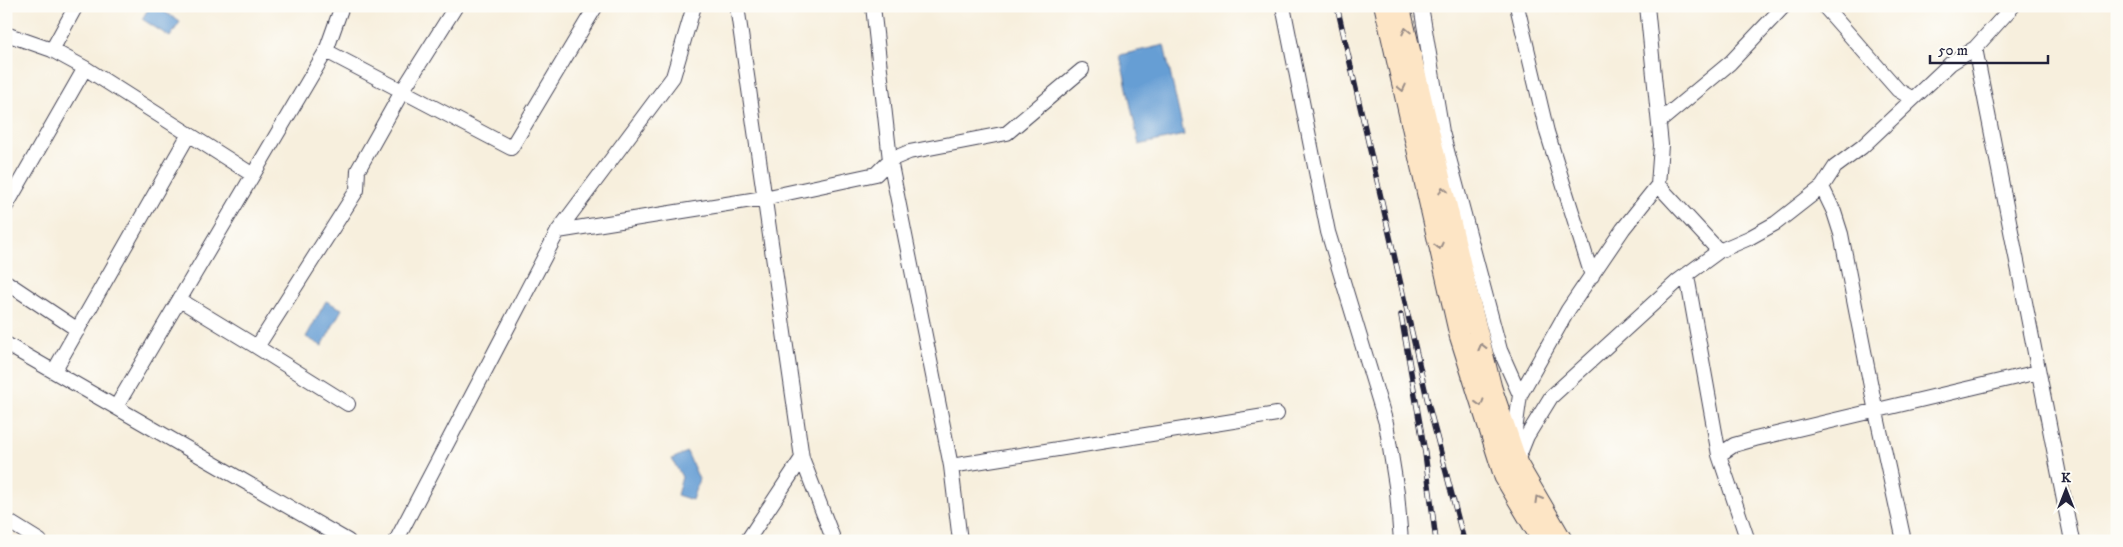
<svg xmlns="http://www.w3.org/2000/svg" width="2123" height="547" font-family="'IM FELL DW Pica',serif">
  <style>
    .water { fill: #669ed4; stroke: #446088 }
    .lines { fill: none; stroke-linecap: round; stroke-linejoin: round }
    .street-casing { stroke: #424153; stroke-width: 16 }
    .secondary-casing { stroke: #424153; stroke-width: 21 }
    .street { stroke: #fff; stroke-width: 14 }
    .secondary { stroke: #fde5c5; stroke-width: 19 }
    .rail-casing { stroke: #22223b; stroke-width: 5.5 }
    .rail { stroke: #fdfcf7; stroke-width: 4; stroke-dasharray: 11; stroke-linecap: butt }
    .oneway { stroke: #9a8d87 }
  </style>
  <rect width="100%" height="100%" fill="#fdfcf7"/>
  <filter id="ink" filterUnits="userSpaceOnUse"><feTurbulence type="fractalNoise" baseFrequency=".02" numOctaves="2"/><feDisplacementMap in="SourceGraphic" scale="10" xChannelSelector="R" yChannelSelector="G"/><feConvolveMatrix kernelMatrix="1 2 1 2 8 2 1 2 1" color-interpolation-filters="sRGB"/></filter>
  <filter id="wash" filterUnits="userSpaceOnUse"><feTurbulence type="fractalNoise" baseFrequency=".0096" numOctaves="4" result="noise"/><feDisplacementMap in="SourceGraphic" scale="20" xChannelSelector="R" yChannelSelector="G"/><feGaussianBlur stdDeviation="1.12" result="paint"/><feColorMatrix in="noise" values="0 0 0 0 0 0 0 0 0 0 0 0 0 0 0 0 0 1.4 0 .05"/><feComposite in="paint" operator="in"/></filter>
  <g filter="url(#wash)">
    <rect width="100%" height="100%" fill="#f7efdd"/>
    <path class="water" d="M150,6H156L180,22L170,37L142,19Z
      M1164,45L1184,135L1139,145L1120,55Z
      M326,301L342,309L322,346L306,337Z
      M687,452L699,479L692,500L677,495L682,477L672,459Z"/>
  </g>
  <g filter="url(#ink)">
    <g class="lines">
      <defs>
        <path id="street" d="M737,6L802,458L834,541
          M873,6L890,160L951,466L960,541
          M1283,6L1328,232L1386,423L1397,492L1401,541
          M1421,6L1442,132L1500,350L1520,395
          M1517,6L1547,132L1592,276
          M1824,6L1898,90L1913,99
          M2013,6L1975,48L2072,541
          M6,34L52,50L85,68
          M52,50L76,6
          M326,51L511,148L596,6
          M1659,122L1730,63L1784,6
          M1658,185L1719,251
          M1822,187L1834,212L1841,234L1876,412L1904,541
          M6,206L85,68L253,175
          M558,231L764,198L876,174L890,160L909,152L1007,133L1082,70
          M1687,276L1719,455L1734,445L1755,439L2038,372
          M6,282L78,330
          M180,300L257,347L357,190L358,170L403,90L456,6
          M6,344L348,541
          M257,347L348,404
          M54,371L189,134
          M116,407L326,51L342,6
          M1513,445L1520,395L1568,310L1623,229L1658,185L1661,145L1647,6
          M1719,455L1748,541
          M951,466L1277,414
          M1515,466L1527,436L1551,397L1678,281L1719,251L1749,238L1776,223L1822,187L1835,167L1862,147L1951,63L1975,48
          M6,520L40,541
          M396,541L558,231L673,77L694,6
          M747,541L802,458"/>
        <path id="secondary" d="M1384,6L1459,335L1504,477L1542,541
          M1400,6L1464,277L1492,388L1518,464L1563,541"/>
      </defs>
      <use href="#street" class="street-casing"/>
      <use href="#secondary" class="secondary-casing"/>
      <use href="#street" class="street"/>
      <use href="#secondary" class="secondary"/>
      <defs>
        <path id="rail" d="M1337,6L1429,407L1464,541
          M1401,315L1425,453L1436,541"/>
      </defs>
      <use href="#rail" class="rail-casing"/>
      <use href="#rail" class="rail"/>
    </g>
    <defs><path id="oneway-chevron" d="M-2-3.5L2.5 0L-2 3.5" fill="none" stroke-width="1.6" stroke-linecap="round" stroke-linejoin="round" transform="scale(1.25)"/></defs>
    <g class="oneway">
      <use href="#oneway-chevron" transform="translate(1406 31) rotate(-103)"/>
      <use href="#oneway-chevron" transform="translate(1402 88) rotate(77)"/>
      <use href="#oneway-chevron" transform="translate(1443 190) rotate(-103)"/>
      <use href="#oneway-chevron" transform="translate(1439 246) rotate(77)"/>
      <use href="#oneway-chevron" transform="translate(1482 347) rotate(-104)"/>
      <use href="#oneway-chevron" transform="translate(1480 403) rotate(73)"/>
      <use href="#oneway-chevron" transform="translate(1538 499) rotate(-120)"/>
    </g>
  </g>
  <rect width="2123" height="547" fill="none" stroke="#fdfcf7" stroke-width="25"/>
  <g transform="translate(2066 490)" stroke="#fdfcf7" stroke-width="4" paint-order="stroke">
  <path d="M0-4L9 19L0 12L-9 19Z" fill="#22223b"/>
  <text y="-8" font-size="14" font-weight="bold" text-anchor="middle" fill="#22223b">K</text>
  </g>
  <path d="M1930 55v8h118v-8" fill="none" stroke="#22223b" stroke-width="2.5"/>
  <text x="1938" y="55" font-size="15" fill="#22223b" stroke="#fdfcf7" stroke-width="4" paint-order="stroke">50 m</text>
</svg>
